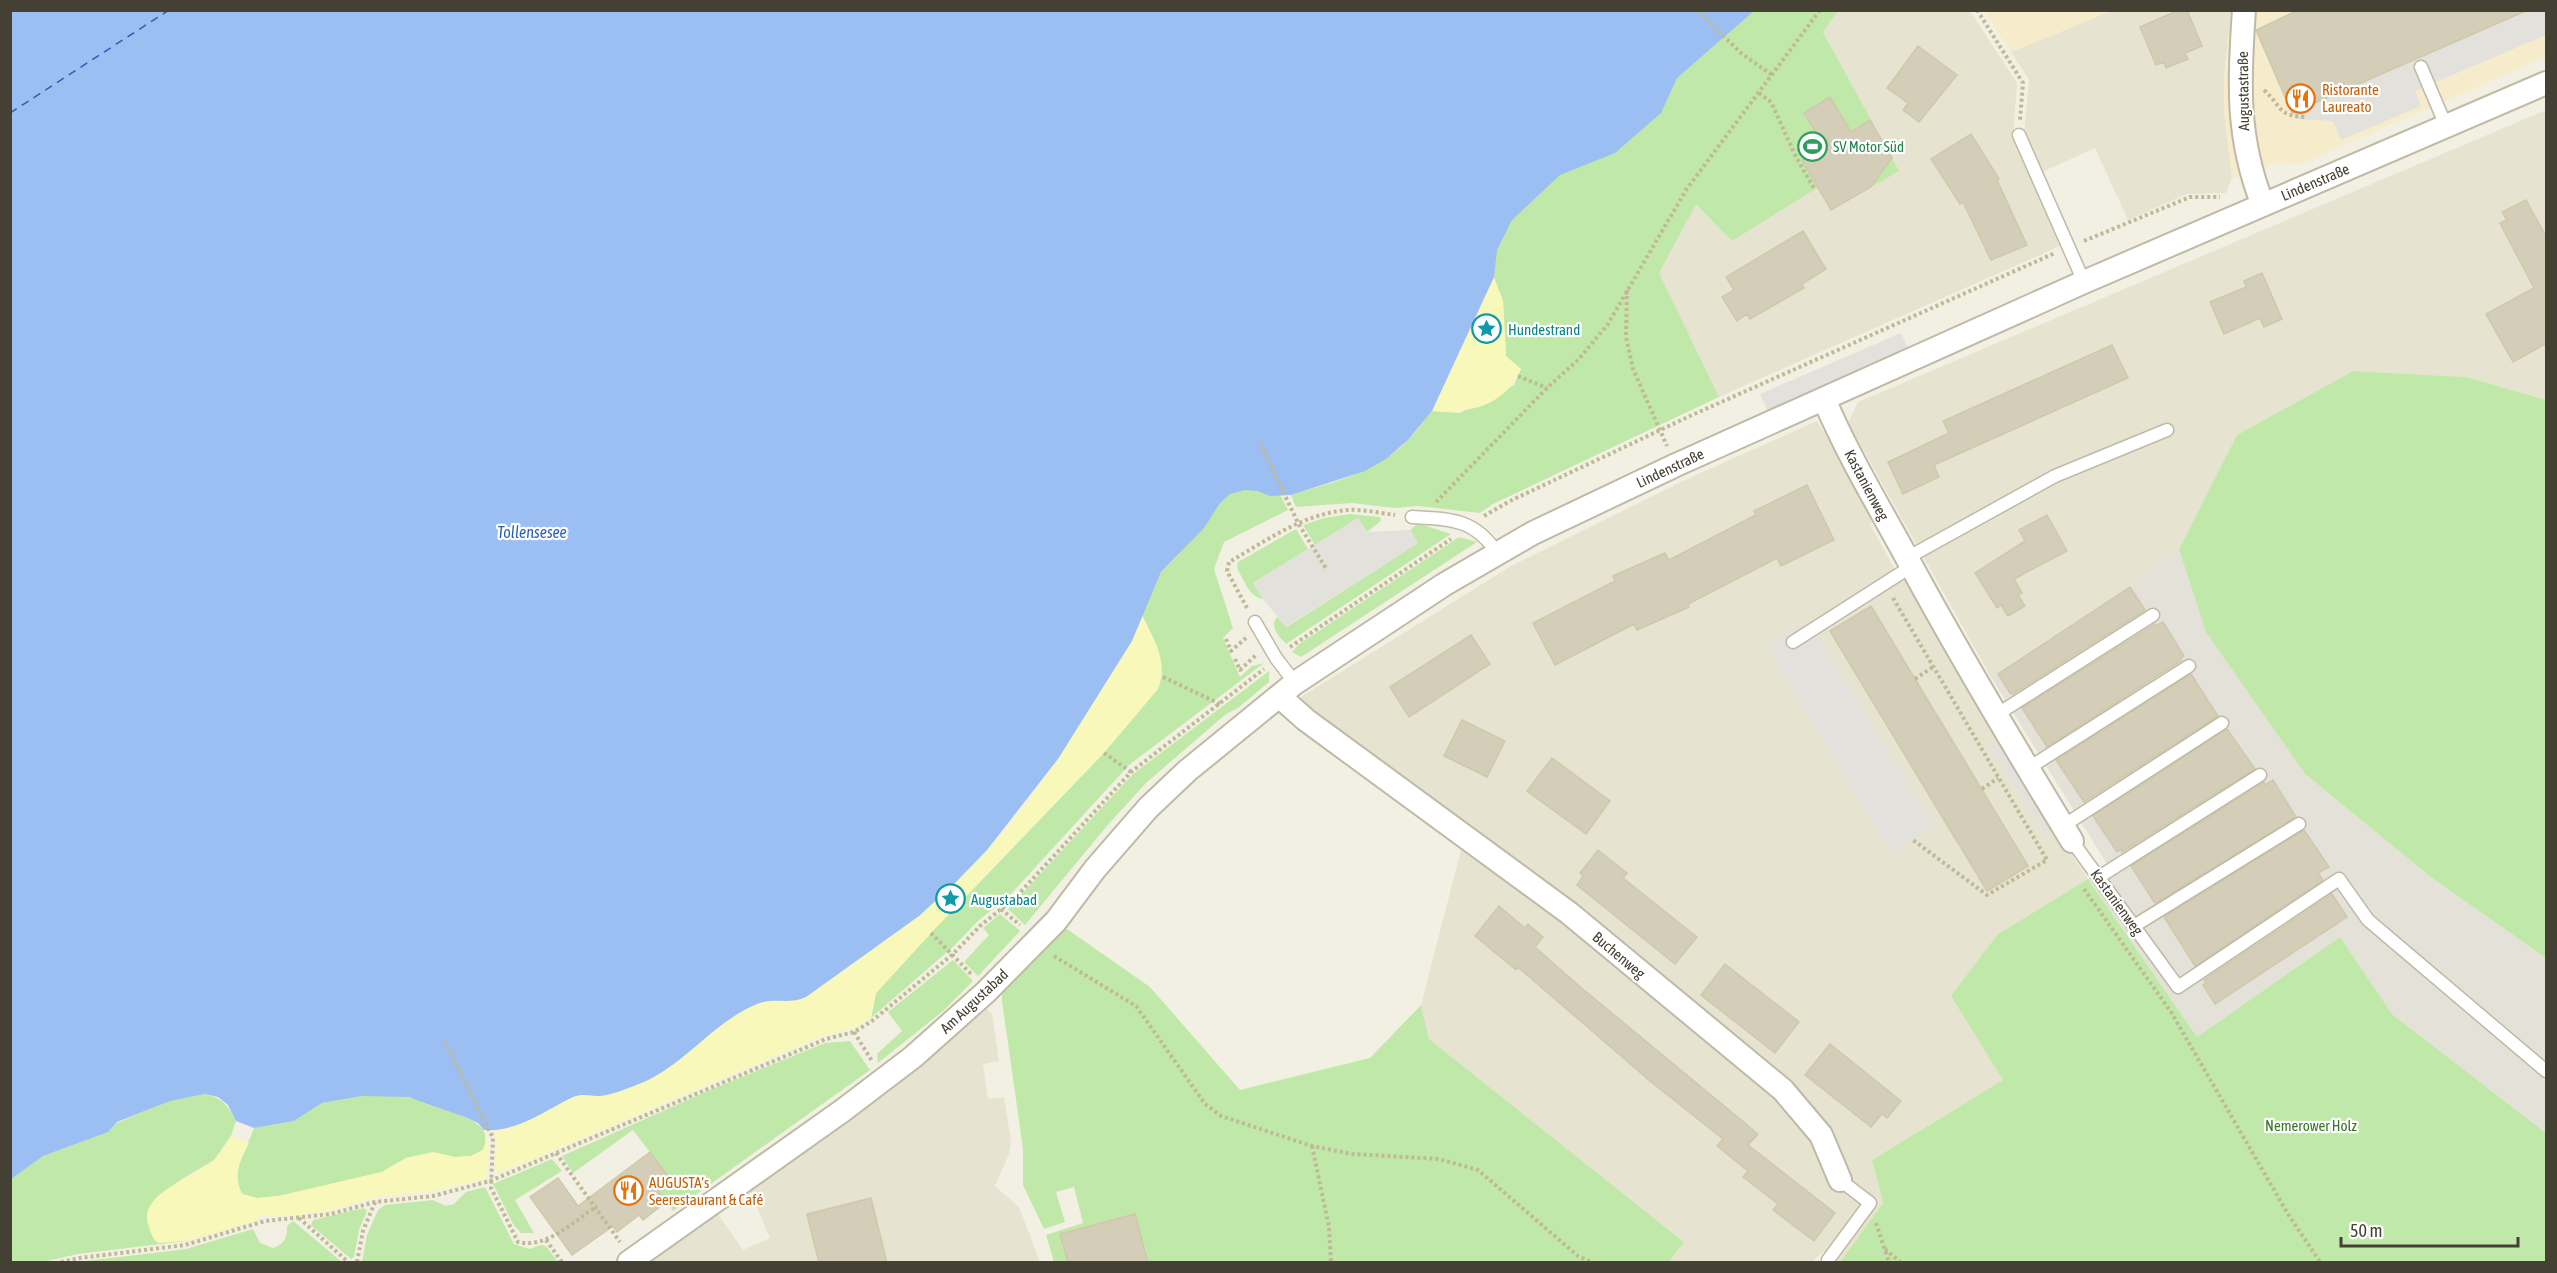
<svg xmlns="http://www.w3.org/2000/svg" width="2557" height="1273" font-family="'Asap Condensed',sans-serif">
  <style>
    .residential { fill: #e6e3d0 }
    .commercial { fill: #f6eccc }
    .industrial { fill: #e4e1d8 }
    .green { fill: #c0e9a9 }
    .sand { fill: #f9f8bb }
    .parking { fill: #e2e1dc }
    .water { fill: #9bbff3 }
    .lines { fill: none; stroke-linecap: round; stroke-linejoin: round }
    .ferry { stroke: #295fb3; stroke-width: 1.5; stroke-dasharray: 8 6; stroke-linecap: butt }
    .building { fill: #d4ceb8; stroke: #cfc8ab; stroke-width: 1.5 }
    .lane-casing { stroke: #bebaa5; stroke-width: 15 }
    .street-casing { stroke: #bebaa5; stroke-width: 26 }
    .path { stroke: #c0b996; stroke-width: 4; stroke-dasharray: 3 3; stroke-linecap: butt }
    .lane { stroke: #fff; stroke-width: 12 }
    .street { stroke: #fff; stroke-width: 22 }
    .labels { text-anchor: middle; dominant-baseline: central; stroke-width: 4.5; stroke-linejoin: round; paint-order: stroke }
    .food-label { font-size: 15px; fill: #c56008; stroke: #fff; text-anchor: start }
    .street-label { font-size: 15px; fill: #444033; stroke: #fff }
    .leisure-label { font-size: 15px; fill: #27864d; stroke: #fff; text-anchor: start }
    .culture-label { font-size: 15px; fill: #0d838f; stroke: #fff; text-anchor: start }
    .park-label { font-size: 15px; fill: #357724; stroke: #fff }
    .water-label { font-size: 16px; font-style: italic; fill: #295fb3; stroke: #fff }
  </style>
  <rect width="100%" height="100%" fill="#f2f0e3"/>
  <path class="residential" d="M1838,11H1970L2017,83L2013,138L2060,246L1719,397L1658,272L1696,203L1818,188L1831,210L1870,120L1823,31Z
    M2111,11H2231L2224,78V112L2232,178L2226,193L2187,194L2128,220L2095,148L2042,172L2024,134L2029,80L2011,52Z
    M2546,110V400L2466,377L2353,371L2237,435L2179,549L2130,587L1991,677L1848,423L1858,402Z
    M1817,421L1872,512L1871,526L1894,568L1909,580L2002,739L1990,746L2046,837L2056,831L2088,879L1998,934L2003,1080L1872,1160L1883,1203L1840,1262L1824,1251L1812,1262H1669L1684,1242L1429,1039L1421,1005L1462,846L1277,712L1511,566L1685,480Z
    M984,1007L992,1014L999,1061L983,1064L988,1099L1004,1097L1011,1141L1009,1154L995,1186L1019,1207L1040,1262H648L718,1214L743,1250L770,1238L749,1189Z"/>
  <path class="commercial" d="M1984,11H2111L2011,52Z
    M2231,11H2546V57L2298,165L2278,162L2232,178L2224,112V78Z"/>
  <path class="industrial" d="M2179,549L2207,632L2305,774L2432,878L2546,958V1133L2392,1014L2340,937L2197,1037L2088,879L2107,864L1991,677L2130,587Z"/>
  <path class="green" d="M1721,11H1838L1823,32L1899,171L1831,210L1817,188L1732,241L1696,204L1659,273L1719,397L1493,504L1480,513L1418,506L1394,508L1352,503L1296,507L1291,495C1332,482 1377,473 1408,440C1417,431 1424,420 1432,411L1460,413L1514,385L1521,369L1506,357L1503,301L1474,244Z
    M2353,371L2466,377L2546,400V958L2432,878L2305,774L2206,632L2179,549L2237,435Z
    M1265,465L1288,510L1224,542L1214,569L1233,628L1223,638L1240,677L1252,666L1264,663L1129,765L1011,894L978,921L954,946L871,1018L876,993L931,933L1157,646L1142,615L1161,572L1180,553L1188,519Z
    M1350,514L1380,517L1381,521L1367,532L1358,518L1315,545L1303,525L1324,518Z
    M1416,525H1423L1451,534L1286,644C1279,636 1269,628 1277,617L1287,627L1418,543L1410,530Z
    M1296,529L1308,549L1253,583L1263,599C1249,597 1244,580 1237,568L1238,562Z
    M1459,537L1477,542L1301,657L1292,652L1298,645Z
    M1269,671V682L1238,708L1226,714L1146,783L1106,827L1025,925L1008,909L1133,774Z
    M2088,879L2197,1037L2340,937L2392,1014L2546,1133V1262H1840L1883,1203L1872,1160L2003,1080L1951,996L1998,934Z
    M1000,914L1020,931L978,976L964,962L989,935L983,928Z
    M1064,927L1150,987L1240,1090L1370,1058L1421,1005L1429,1039L1684,1242L1669,1262H1148L1135,1215L1060,1235L1068,1262H1054L1046,1235L1083,1223L1074,1187L1056,1192L1065,1222L1044,1229L1023,1185V1149L1002,1001V991Z
    M953,960L973,981L943,1011L878,1063L877,1054L902,1031L888,1012Z
    M850,1041L870,1070L673,1211L655,1186L668,1176L633,1130L573,1173L562,1156L708,1091L825,1043Z
    M205,1094C223,1098 228,1106 236,1121L231,1136L214,1160L182,1179L156,1198L149,1210L257,1221L186,1241L78,1254L43,1262H11L10,1179L43,1156L107,1132L117,1123L169,1101Z
    M362,1096C377,1096 394,1094 409,1098C424,1101 473,1117 482,1128C487,1135 486,1142 483,1150L471,1156L455,1157L433,1153L406,1158L382,1172L279,1196L257,1198L242,1194C230,1170 246,1151 254,1128L294,1121L322,1103Z
    M552,1159L562,1171L515,1200L534,1233H521L513,1224L493,1184Z
    M485,1187L514,1244L529,1249L541,1245L546,1246L558,1262H362L367,1235L378,1210L385,1205L433,1200L446,1206L454,1204L466,1192Z
    M364,1208L367,1211L359,1230L354,1257L351,1259L311,1225L313,1220Z
    M293,1221L342,1262H77L186,1249L253,1229L260,1243L273,1248C285,1244 287,1238 287,1226Z"/>
  <path class="sand" d="M1494,277L1503,301L1506,356L1521,369C1504,407 1470,413 1432,411Z
    M1142,615C1154,640 1169,662 1158,689L1104,753L931,933L876,993L871,1018L854,1028L825,1035L512,1168L495,1173L497,1145L495,1131C524,1127 547,1108 574,1097C584,1092 591,1097 601,1096C614,1094 632,1087 644,1081C686,1062 715,1021 757,1004C774,997 790,1002 806,997C857,961 909,926 955,883C1007,835 1049,773 1086,714C1106,682 1128,651 1142,615Z
    M484,1130L489,1146L486,1179L432,1191L376,1197L332,1210L297,1215H259L257,1221L186,1241L158,1243C153,1239 151,1234 149,1227C135,1193 198,1177 215,1159C221,1153 226,1143 231,1136L249,1143C240,1161 232,1175 242,1194L257,1198L279,1196L382,1172L406,1158L433,1152L455,1157L471,1156L483,1150L486,1141Z"/>
  <path class="parking" d="M2528,11H2546V35L2415,91L2421,106L2341,140L2333,121L2295,119L2292,113Z
    M1901,333L1910,353L1769,414L1760,394Z
    M1358,518L1367,532L1410,530L1418,543L1286,627L1263,599L1253,583Z
    M1809,621L1934,826L1892,854L1766,646Z
    M2002,739L2056,831L2046,837L1990,746Z"/>
  <path class="water" d="M11,10H1754V11L1677,78L1661,113L1615,153L1560,175L1512,220L1497,250L1494,277L1432,411L1408,440L1386,459L1365,471L1291,495L1270,496L1258,491L1245,490L1230,494L1220,503L1204,528L1161,572L1132,641L1058,759L987,850L956,882L919,916L806,997C790,1005 774,997 757,1004C715,1021 686,1063 644,1082C631,1087 613,1095 600,1096C590,1096 583,1093 573,1097C544,1111 518,1132 484,1130L478,1123L465,1117L408,1097L362,1096L322,1103L294,1121L254,1128L236,1121L228,1105L218,1097L205,1094L170,1101L117,1122L108,1132L43,1156L11,1179Z"/>
  <g class="lines">
    <path class="ferry" d="M10,113L169,10"/>
  </g>
  <path class="building" d="M2179,10H2187L2202,46L2185,53L2188,59L2166,68L2164,62L2156,65L2140,27Z
    M2298,10H2528L2292,113L2256,30Z
    M1918,46L1957,75L1919,122L1903,110L1908,103L1887,88Z
    M1830,97L1851,132L1870,120L1892,158L1871,187L1831,210L1802,160L1825,146L1804,113Z
    M1971,134L1999,179L1997,180L2027,245L1991,260L1963,202L1960,204L1931,159Z
    M2526,200L2547,238V343L2513,362L2486,314L2534,288L2500,223L2507,220L2502,212Z
    M1803,231L1826,269L1802,284L1804,288L1750,319L1747,314L1737,321L1722,297L1734,290L1726,277Z
    M2262,273L2282,319L2264,327L2260,318L2224,334L2210,302L2246,287L2244,281Z
    M2112,345L2128,378L1934,465L1939,477L1903,494L1888,462L1949,433L1943,421Z
    M1807,485L1834,540L1781,566L1777,558L1688,604L1689,607L1637,630L1634,624L1555,665L1533,623L1615,581L1613,576L1665,553L1669,560L1756,515L1754,511Z
    M2047,515L2067,551L2014,579L2022,593L2018,595L2025,606L2008,616L2001,605L1997,608L1975,573L2025,541L2019,530Z
    M2130,587L2145,610L2013,694L2010,693L1998,674Z
    M1871,606L2028,866L1987,891L1830,631Z
    M2163,622L2184,656L2181,658L2182,660L2047,747L2022,708L2155,624L2156,626Z
    M1471,635L1490,664L1409,717L1390,687Z
    M2191,674L2218,716L2084,802L2056,760Z
    M1462,720L1505,741L1487,777L1444,756Z
    M2227,729L2255,769L2122,852L2121,849L2117,852L2093,816Z
    M1552,758L1610,801L1586,834L1527,791Z
    M2273,780L2296,817L2156,903L2154,902L2131,866L2264,782L2265,785Z
    M2304,830L2329,867L2318,873L2323,880L2195,966L2164,917Z
    M1598,850L1627,873L1623,878L1697,937L1675,964L1577,885L1583,876L1580,873Z
    M2332,894L2347,917L2215,1004L2203,985L2206,983L2204,980Z
    M1499,906L1525,928L1528,924L1543,937L1535,947L1578,985L1758,1134L1748,1145L1835,1213L1814,1241L1773,1210L1778,1204L1743,1177L1748,1171L1717,1146L1723,1139L1650,1081L1518,967L1516,970L1475,936Z
    M1725,964L1799,1022L1775,1053L1701,995Z
    M1830,1044L1901,1101L1887,1118L1882,1114L1871,1127L1805,1075Z
    M650,1152L668,1176L655,1186L666,1202L643,1220L639,1215L617,1232L613,1226L572,1255L530,1197L558,1178L578,1206Z
    M871,1198L887,1263H819L807,1214Z
    M1135,1214L1148,1263H1068L1060,1234Z"/>
  <g class="lines">
    <defs>
      <path id="lane" d="M2421,67L2446,126
        M2019,135L2084,282
        M1412,517C1451,519 1475,519 1497,553
        M1907,558L2055,476L2167,430
        M1255,622L1276,658L1295,683
        M1793,642L1912,566
        M1996,715L2153,615
        M2027,769L2189,666
        M2063,826L2222,723
        M2072,841L2178,987L2339,879L2368,920L2546,1071
        M2099,877L2260,775
        M2134,926L2299,824
        M1828,1260L1870,1203L1840,1180"/>
      <path id="street" d="M2244,10C2239,80 2236,138 2263,205
        M1824,399C1849,458 1883,513 1913,569C1963,661 2017,751 2072,841
        M1279,696L1306,720L1569,913L1783,1090L1821,1135L1840,1180
        M629,1262L842,1111L913,1057L986,992L1056,921L1095,869L1148,808L1187,771L1295,683L1445,584L1533,533L1676,465L2084,282L2546,83"/>
    </defs>
    <use href="#lane" class="lane-casing"/>
    <use href="#street" class="street-casing"/>
    <path class="path" d="M1697,10L1741,53L1772,75
      M1977,10L2023,83L2020,120
      M2264,90C2283,108 2278,116 2306,117
      M1759,93L1771,102L1796,157L1815,190
      M2084,241L2190,197H2220
      M1627,290L1626,337L1633,369L1667,446
      M1518,376L1547,388
      M1260,443L1298,523L1327,570
      M1436,502L1547,388L1579,359L1608,324L1686,190L1820,10
      M1484,516L1510,501L1690,416L2055,253
      M1893,598L2047,860L1987,895L1913,840
      M1247,608L1227,571L1229,562C1266,541 1304,513 1348,510C1363,509 1380,513 1395,515
      M1226,639L1231,651L1246,638
      M1290,647L1451,539
      M1235,659L1240,670L1256,655
      M1163,677L1220,704
      M1915,679L1933,667
      M1104,753L1131,772
      M1982,789L1998,778
      M2084,889L2171,1012L2288,1214L2320,1262
      M1001,909L1020,925
      M931,933L972,975
      M1054,956L1136,1006L1205,1104L1221,1116L1312,1146L1352,1154L1439,1159L1478,1170L1578,1256L1591,1262
      M854,1032L872,1061
      M445,1042L493,1138L491,1188L518,1242C547,1249 574,1221 597,1206
      M1312,1146L1329,1227L1331,1262
      M556,1153L620,1242
      M299,1218L348,1262
      M1876,1223L1889,1262
      M546,1240L562,1262
      M1885,1249L1900,1262
      M61,1262L80,1258L185,1245L265,1221L331,1214L375,1202L433,1196L490,1181L826,1039L854,1032L872,1021L953,954L980,926L1016,897L1131,772L1264,669
      M357,1262L363,1231L375,1202"/>
    <use href="#lane" class="lane"/>
    <use href="#street" class="street"/>
  </g>
  <defs>
    <symbol id="restaurant-ring" viewBox="-11 -11 22 22"><circle r="9.5" fill="#fff" stroke="#e8710a" stroke-width="1.5"/><path d="M-5-6h1v4h1v-4h1v4h1v-4h1v5L-1.5 .5V6h-2V.5L-5-1ZM5-6V6H3V1.5H1.5Q1.5-4 5-6Z" fill="#e8710a"/></symbol>
    <symbol id="stadium-ring" viewBox="-11 -11 22 22"><circle r="9.5" fill="#fff" stroke="#2e9e5b" stroke-width="1.5"/><path d="M0-5a6.5 5 0 1 0 0 10a6.5 5 0 1 0 0-10ZM-3.5-1.8h7v3.6h-7Z" fill="#2e9e5b"/></symbol>
    <symbol id="sight-ring" viewBox="-11 -11 22 22"><circle r="9.5" fill="#fff" stroke="#0f9aa8" stroke-width="1.5"/><path d="M0-6L1.8-2.2L6-1.7L2.9 1.2L3.7 5.4L0 3.3L-3.7 5.4L-2.9 1.2L-6-1.7L-1.8-2.2Z" fill="#0f9aa8"/></symbol>
  </defs>
  <g fill-rule="evenodd">
    <use href="#restaurant-ring" x="2284" y="82" width="33" height="33"/>
    <use href="#stadium-ring" x="1796" y="130" width="33" height="33"/>
    <use href="#sight-ring" x="1470" y="312" width="33" height="33"/>
    <use href="#sight-ring" x="934" y="882" width="33" height="33"/>
    <use href="#restaurant-ring" x="612" y="1174" width="33" height="33"/>
  </g>
  <g class="labels">
    <g class="food-label">
      <text x="2322" y="89">Ristorante<tspan x="2322" dy="17">Laureato</tspan></text>
      <text x="649" y="1182">AUGUSTA’s<tspan x="649" dy="17">Seerestaurant &amp; Café</tspan></text>
    </g>
    <g class="street-label">
      <text transform="translate(2243 91) rotate(-91)">Augustastraße</text>
      <text transform="translate(2315 182) rotate(-23)">Lindenstraße</text>
      <text transform="translate(1670 468) rotate(-25)">Lindenstraße</text>
      <text transform="translate(1867 485) rotate(62)">Kastanienweg</text>
      <text transform="translate(2117 902) rotate(54)">Kastanienweg</text>
      <text transform="translate(1619 955) rotate(40)">Buchenweg</text>
      <text transform="translate(974 1001) rotate(-43)">Am Augustabad</text>
    </g>
    <g class="leisure-label">
      <text x="1833" y="146">SV Motor Süd</text>
    </g>
    <g class="culture-label">
      <text x="1508" y="329">Hundestrand</text>
      <text x="971" y="899">Augustabad</text>
    </g>
    <g class="park-label">
      <text x="2311" y="1125">Nemerower Holz</text>
    </g>
    <g class="water-label">
      <text x="532" y="532">Tollensesee</text>
    </g>
  </g>
  <rect width="2557" height="1273" fill="none" stroke="#444033" stroke-width="24"/>
  <path d="M2341 1237v9h177v-9" fill="none" stroke="#444033" stroke-width="3"/>
  <text x="2350" y="1237" font-size="18" fill="#444033" stroke="#ffffff" stroke-width="4.5" paint-order="stroke">50 m</text>
</svg>
